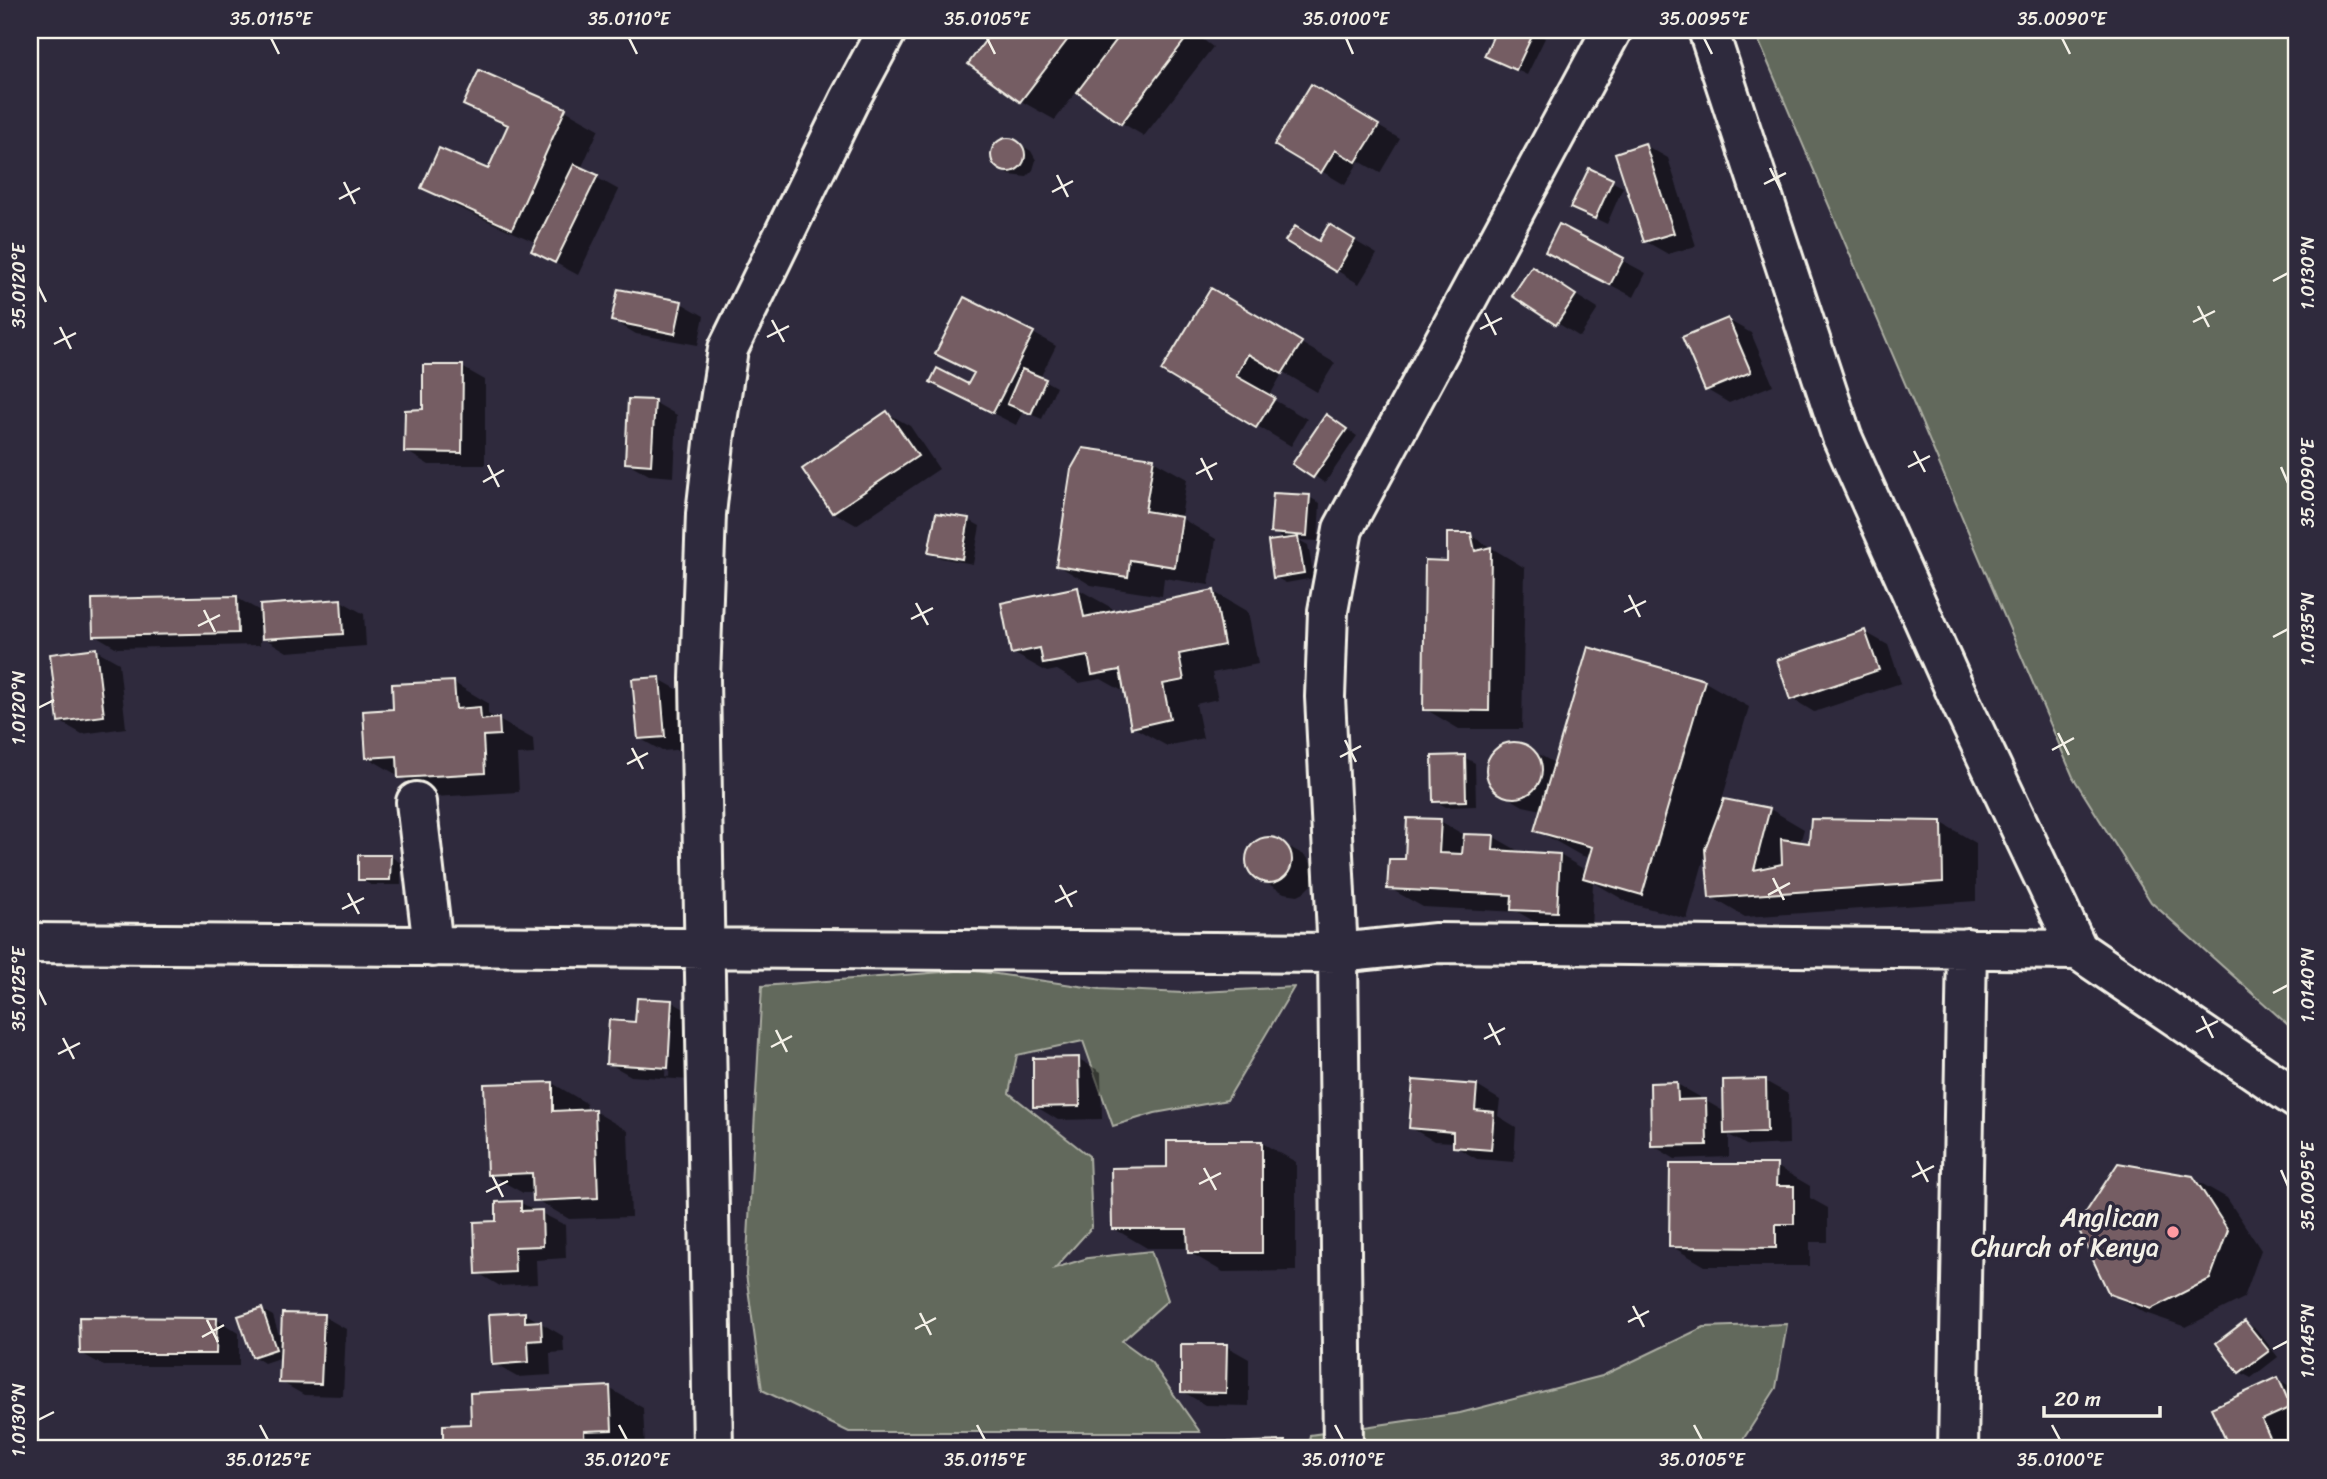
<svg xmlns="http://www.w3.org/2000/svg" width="2327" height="1479" font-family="Sriracha,sans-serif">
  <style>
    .green { fill: #62695c; stroke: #abada2; stroke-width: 2 }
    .shadow { fill: #0007; fill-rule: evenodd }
    .building { fill: #745d63; stroke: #f4f1e8; stroke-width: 2 }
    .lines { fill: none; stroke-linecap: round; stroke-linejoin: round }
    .minor-casing { stroke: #f4f1e8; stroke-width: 44 }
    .minor { stroke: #2f2a3d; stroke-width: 38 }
    .ticks { fill: none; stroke: #f4f1e8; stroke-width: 2.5 }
    .poi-dot { fill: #ff9aa2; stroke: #2f2a3d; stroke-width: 2.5 }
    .labels { text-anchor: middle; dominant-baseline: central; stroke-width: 7; stroke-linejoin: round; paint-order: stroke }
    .poi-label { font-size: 26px; fill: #f4f1e8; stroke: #2f2a3d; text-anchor: end }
    .neatline { fill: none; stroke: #f4f1e8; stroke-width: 2.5 }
    .ticks-label { font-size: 18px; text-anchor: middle; fill: #f4f1e8 }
  </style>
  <rect width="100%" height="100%" fill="#2f2a3d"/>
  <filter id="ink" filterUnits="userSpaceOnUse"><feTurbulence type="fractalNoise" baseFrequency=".0143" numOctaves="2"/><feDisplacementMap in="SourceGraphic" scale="14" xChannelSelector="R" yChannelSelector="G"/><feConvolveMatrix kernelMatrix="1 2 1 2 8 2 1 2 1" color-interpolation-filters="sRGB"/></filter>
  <g filter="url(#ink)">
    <path class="green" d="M1754,30H2297V1033L2151,902L2073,777Z
      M969,970L1100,989L1183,993L1294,987L1227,1100L1155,1113L1113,1126L1083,1041L1017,1055L1009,1093L1089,1156L1092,1227L1055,1268L1088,1258L1151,1251L1168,1300L1122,1341L1151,1362L1200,1432H849L762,1390L746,1274L762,986Z
      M1787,1324L1776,1388L1737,1449H1308L1310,1435L1460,1413L1602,1376L1704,1327Z"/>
    <path class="shadow" d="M995,30H1190L1213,47L1144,136L1122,123L1078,90L1055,120L1021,101L970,63Z
      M1498,30H1530L1545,38L1527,75L1486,55Z
      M1311,86L1400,139L1380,173L1359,161L1345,185L1276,144Z
      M465,104L565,110L599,129L581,169L619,190L578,275L533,251L537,243L457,207L423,188L489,172L509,128Z
      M1005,140L1015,141L1031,151L1036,160L1033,170L1026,177L1010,175L999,168L993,159V149Z
      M1645,145L1668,158L1696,246L1668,254L1645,241Z
      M1589,170L1623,187L1607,224L1573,208Z
      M1330,226L1377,254L1359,284L1336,270Z
      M1560,227L1646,273L1634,297L1570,264Z
      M1533,268L1598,309L1580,337L1514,296Z
      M681,303L704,316L698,345L636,334L613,320Z
      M1245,310L1335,363L1317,392L1283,372L1269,397L1307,419L1291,446L1163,370Z
      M1728,320L1751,333L1773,385L1729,403L1707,390Z
      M1033,333L1056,346L1040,378L1056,387L1042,419L1023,411L1016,425L955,394L969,387Z
      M462,367L485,380V465H429L406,451L425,411Z
      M654,402L677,415L674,477L649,475L626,462Z
      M887,413L910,426L939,469L856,525L833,512L804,469Z
      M1338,423L1357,436L1325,483L1294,463Z
      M1153,460L1187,479L1181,518L1216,539L1209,585L1164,578L1162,596L1091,585L1057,565Z
      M1309,497L1320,503L1318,541L1299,540L1308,545L1314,578L1286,583L1275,577L1286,540L1272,532Z
      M937,515L969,520L980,526L973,564L941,558L930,552Z
      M1470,535L1525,568L1522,729H1459L1425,709L1448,562Z
      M1078,589L1112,608L1113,613L1214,592L1248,612L1258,664L1212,673L1218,699L1196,704L1203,738L1167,746L1133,727L1126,693L1101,679L1079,683L1057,670L1047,672L1013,653Z
      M237,598L262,612L341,601L364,614L366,646L287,652L264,638L263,625H260V645L117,648L95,635Z
      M1865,632L1888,645L1901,683L1814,712L1791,698Z
      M1590,649L1705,682L1749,707L1722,800L1770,809L1804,829L1800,843L1811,845L1942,823L1976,843V901L1745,917L1711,897L1706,852L1687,919L1629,903L1593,882L1591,931L1547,929L1518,912L1423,907L1389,888L1406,861L1440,821L1466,836L1494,837L1522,853L1560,855L1587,871L1590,858L1580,855L1536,830L1542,810L1523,806L1499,792L1489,779V762L1493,754L1507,745L1524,746L1556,764Z
      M96,650L119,663L126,728L82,734L59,721Z
      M659,679L682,692L687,749L662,751L639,738Z
      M454,683L488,703V714L533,739L534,754L517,755L519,792L434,797L367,757L395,711Z
      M1464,757L1475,763L1476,806L1446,807L1435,801Z
      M1268,838L1282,843L1306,856L1314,868V882L1304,892L1298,895L1284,893L1254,876L1247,863V856L1255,843Z
      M390,856L401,863V885H371L360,879Z
      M672,1002L695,1015L690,1080L631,1076L608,1063L637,1023ZM670,1011H673L669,1077L665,1076Z
      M1079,1059L1101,1072L1102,1119L1058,1120L1035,1106Z
      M1765,1081L1788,1094L1789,1144L1748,1146L1729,1135V1157L1675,1159L1652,1145L1677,1084L1700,1097V1101H1706L1725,1112Z
      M552,1083L586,1103L587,1111H594L628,1131L631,1217L569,1219L535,1199V1193H523L489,1174Z
      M1477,1086L1500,1100L1498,1116L1516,1127L1514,1162L1477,1159L1454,1146V1142L1434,1141L1411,1128Z
      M1262,1143L1296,1162V1271L1223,1272L1189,1252V1248H1147L1113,1228L1169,1169Z
      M1776,1166L1810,1186V1198L1828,1208V1242H1810V1266H1705L1671,1246Z
      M2192,1178L2227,1198L2261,1250L2244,1298L2186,1327L2145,1313L2110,1293Z
      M521,1203L565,1225L566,1258L536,1260L537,1284L500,1286L478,1273L498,1223Z
      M262,1310L273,1316L282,1345L323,1316L346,1329L343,1396L304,1395L281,1382L282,1357L264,1363L253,1356Z
      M524,1313L563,1336L564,1352L550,1353L551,1375L517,1377L494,1364Z
      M216,1319L239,1333V1366H104L81,1353Z
      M2245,1323L2256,1329L2278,1357L2251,1378L2240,1372L2218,1343Z
      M1226,1346L1249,1359V1406L1205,1405L1182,1391Z
      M2278,1379L2297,1391V1439L2295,1440L2297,1449H2232L2213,1409Z
      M609,1388L643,1408L645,1449H445L444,1427L472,1426Z
      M1284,1443L1295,1449H1171V1445Z
      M1156,1445L1164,1449H1043V1448Z"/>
    <path class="building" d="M993,30H1075L1020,102L968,64Z
      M1124,30H1188L1191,32L1121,124L1077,92Z
      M1496,30H1535L1516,70L1484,56Z
      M479,70L566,108L512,229L421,188L439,148L488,169L508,125L463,105Z
      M1311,84L1379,125L1356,162L1335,150L1321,173L1274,145Z
      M991 155a17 17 0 1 1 34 0a17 17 0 1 1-34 0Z
      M1645,143L1674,233L1644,242L1615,153Z
      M574,164L598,175L555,263L531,251Z
      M1589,168L1613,179L1595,219L1570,208Z
      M1329,224L1355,240L1336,272L1285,241L1295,226L1319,241Z
      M1559,224L1624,258L1610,285L1545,252Z
      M1532,266L1576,295L1556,325L1512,296Z
      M1211,288L1302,342L1282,374L1248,354L1236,376L1275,398L1256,428L1161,371Z
      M618,289L682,301L675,334L611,321Z
      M964,297L1034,332L993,413L930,382L937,368L968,384L974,373L935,354Z
      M1728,318L1751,372L1705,391L1682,337Z
      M423,365H463L462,453L404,452L405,410L423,409Z
      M1022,369L1046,379L1031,414L1007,404Z
      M628,399L655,400L651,465L625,463Z
      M887,411L918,456L832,513L802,469Z
      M1326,414L1347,429L1313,478L1292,464Z
      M1083,448L1154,458L1145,511L1182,517L1175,567L1130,560L1128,577L1056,566L1071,469Z
      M1273,493L1310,495L1307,536L1270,533Z
      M936,513L969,518L962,559L928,553Z
      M1447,533H1471L1475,551L1491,547L1489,711L1423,710L1425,560L1447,561Z
      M1298,537L1304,573L1273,578L1268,541Z
      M1078,587L1084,617L1214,590L1224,645L1179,654L1184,680L1163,684L1170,719L1131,728L1120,670L1092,675L1088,656L1043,664L1040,648L1011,654L1001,603Z
      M237,596L238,633L93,636L92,599Z
      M341,599L343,634L262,639L260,605Z
      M1865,630L1879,670L1790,700L1777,660Z
      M1588,647L1705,680L1642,895L1583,878L1592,847L1534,831Z
      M96,648L104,716L58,722L50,654Z
      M660,677L665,737L638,739L632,679Z
      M454,681L456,709L480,707L481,720L499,718L500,735L483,736L485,773L398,778L397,756L366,758L363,711L393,709L392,684Z
      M1486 770a28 28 0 1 1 56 0a28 28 0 1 1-56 0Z
      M1465,755L1466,801L1433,802L1432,756Z
      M1724,799L1770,808L1754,870L1782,864L1781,839L1809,843L1811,819L1942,821L1943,882L1709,898L1705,849Z
      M1407,818L1441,819L1439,853L1462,854L1464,834L1494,835L1493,850L1560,854L1557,912L1511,910L1512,895L1387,889L1389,859H1405Z
      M1246 860a23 23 0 1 1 46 0a23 23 0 1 1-46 0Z
      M358,855H391L390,880H358Z
      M637,998L672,1000L668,1068L606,1064L609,1020L635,1022Z
      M1079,1057L1080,1106L1033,1107V1058Z
      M1766,1079L1767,1132L1724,1134L1723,1080Z
      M1413,1080L1477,1085L1475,1110L1494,1112L1491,1150L1453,1147V1132L1409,1128Z
      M553,1082V1111L595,1109L598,1198L533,1201L532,1173L487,1175L484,1084Z
      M1677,1082L1678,1100L1706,1099L1707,1145L1651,1146L1650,1083Z
      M1167,1141H1262V1253H1188L1187,1229H1112L1111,1168L1167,1167Z
      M2118,1163L2193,1176L2228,1230L2210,1279L2151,1309L2109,1294L2077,1226Z
      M1670,1164H1777L1776,1186H1794V1224H1776V1248L1669,1247Z
      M521,1201V1211L542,1210L543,1246L514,1247L515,1272L476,1274L474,1222L496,1221V1202Z
      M262,1308L276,1349L252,1357L238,1316Z
      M525,1312V1322L541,1321L542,1340L528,1341L529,1362L492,1365L489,1314Z
      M282,1313L324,1314L321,1384L279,1383Z
      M79,1317L217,1318L216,1354H80Z
      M2245,1321L2269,1351L2239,1373L2216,1343Z
      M1181,1344H1227L1226,1393L1181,1392Z
      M2278,1377L2291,1407L2262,1420L2275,1449H2230L2211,1408Z
      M610,1386L612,1430L584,1431L585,1449H443V1425L471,1424L470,1393Z
      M1285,1441V1449H1169V1444Z
      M1157,1443V1449H1042V1446Z"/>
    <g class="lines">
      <defs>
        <path id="minor" d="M1708,30L1842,437L1956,692L2078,950L2297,1099
          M416,802L433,947
          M30,943L1338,953L1436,943L2078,950
          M713,1449L700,679L706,514L715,434L728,349L849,101L887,30
          M1343,1449L1338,953L1325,697L1328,611L1343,529L1612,30
          M1958,1449L1967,948"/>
      </defs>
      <use href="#minor" class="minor-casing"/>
      <use href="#minor" class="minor"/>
    </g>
  </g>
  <path class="ticks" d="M271,38L279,54M629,38L637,54M987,38L995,54M1346,38L1353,54M1704,38L1712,54M2062,38L2070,54M1770,168L1781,190M1057,175L1068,197M344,182L355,204M1764,184L1786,173M1052,192L1073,181M339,199L360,188M2273,281L2288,273M38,286L46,302M2198,306L2209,327M1485,313L1496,335M772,320L784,342M2193,322L2215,311M60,327L71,349M1480,329L1502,318M767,337L789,326M54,344L76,333M1914,451L1925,472M1201,458L1212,480M488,465L499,487M1908,467L1930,456M2281,467L2288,483M1196,474L1217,463M483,482L504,470M1629,595L1640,617M916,603L928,625M204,610L215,632M1624,612L1646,601M911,619L933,608M198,626L220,615M2273,637L2288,629M38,708L54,700M2058,733L2069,755M1345,740L1356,762M632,748L643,769M2052,750L2074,738M1340,757L1361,746M627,764L648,753M1773,878L1784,900M1060,885L1072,907M348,893L359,914M1768,895L1790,883M1055,902L1077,891M342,909L364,898M38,989L46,1005M2273,993L2288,985M2202,1016L2213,1038M1489,1023L1500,1045M776,1030L787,1052M2196,1032L2218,1021M63,1038L74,1059M1484,1039L1505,1028M771,1047L792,1036M58,1054L80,1043M1917,1161L1928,1182M1204,1168L1216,1190M2281,1170L2288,1186M492,1175L503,1197M1912,1177L1934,1166M1199,1184L1221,1173M486,1192L508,1181M1633,1306L1644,1327M920,1313L931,1335M207,1320L218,1342M1628,1322L1649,1311M915,1329L936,1318M202,1337L224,1325M2273,1349L2288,1341M38,1420L54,1412M260,1425L268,1440M619,1425L627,1440M977,1425L985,1440M1335,1425L1343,1440M1694,1425L1702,1440M2052,1425L2060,1440"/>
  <circle class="poi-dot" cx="2173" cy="1232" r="7"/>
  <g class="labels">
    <g class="poi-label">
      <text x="2159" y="1217">Anglican<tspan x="2159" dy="30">Church of Kenya</tspan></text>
    </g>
  </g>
  <rect width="2327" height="1479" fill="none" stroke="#2f2a3d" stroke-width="77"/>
  <path d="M2044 1406v10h116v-10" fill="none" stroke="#f4f1e8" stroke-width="3.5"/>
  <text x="2054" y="1406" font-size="21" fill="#f4f1e8" stroke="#2f2a3d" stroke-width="5" paint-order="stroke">20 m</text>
  <rect x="38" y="38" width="2250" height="1402" class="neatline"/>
  <g class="ticks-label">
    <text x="271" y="25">35.0115°E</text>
    <text x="629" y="25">35.0110°E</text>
    <text x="987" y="25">35.0105°E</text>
    <text x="1346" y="25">35.0100°E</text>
    <text x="1704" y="25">35.0095°E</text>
    <text x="2062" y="25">35.0090°E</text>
    <text transform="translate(2308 273) rotate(-90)" y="6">1.0130°N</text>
    <text transform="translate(19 286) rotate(-90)" y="6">35.0120°E</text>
    <text transform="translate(2308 483) rotate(-90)" y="6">35.0090°E</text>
    <text transform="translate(2308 629) rotate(-90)" y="6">1.0135°N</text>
    <text transform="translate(19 708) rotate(-90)" y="6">1.0120°N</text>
    <text transform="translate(2308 985) rotate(-90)" y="6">1.0140°N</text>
    <text transform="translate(19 989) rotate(-90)" y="6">35.0125°E</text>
    <text transform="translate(2308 1186) rotate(-90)" y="6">35.0095°E</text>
    <text transform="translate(2308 1341) rotate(-90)" y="6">1.0145°N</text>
    <text transform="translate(19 1420) rotate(-90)" y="6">1.0130°N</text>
    <text x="268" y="1466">35.0125°E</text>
    <text x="627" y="1466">35.0120°E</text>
    <text x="985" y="1466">35.0115°E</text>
    <text x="1343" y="1466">35.0110°E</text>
    <text x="1702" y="1466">35.0105°E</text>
    <text x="2060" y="1466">35.0100°E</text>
  </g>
</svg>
